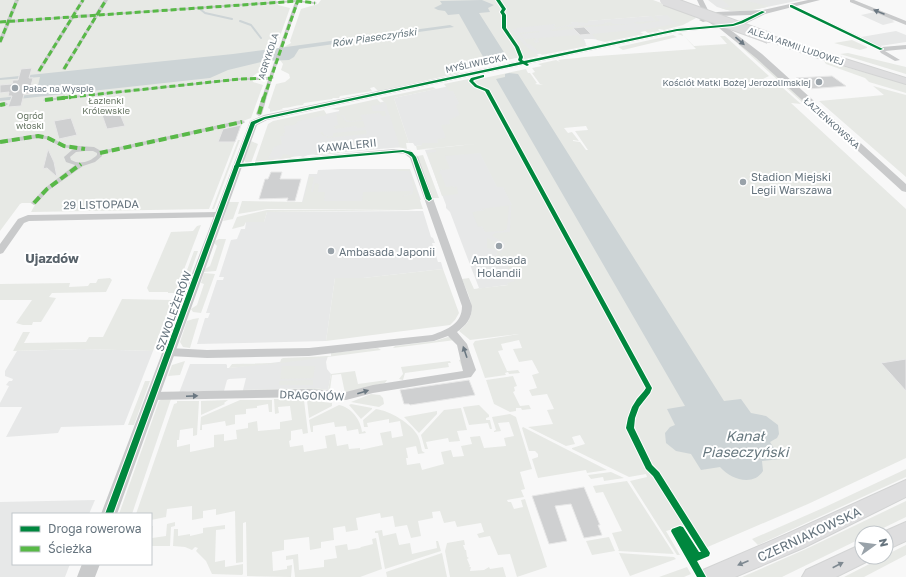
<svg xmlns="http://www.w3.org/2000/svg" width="906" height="577" font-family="'Golos Text',sans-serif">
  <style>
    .built { fill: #e7e8e8 }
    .green { fill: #e7e9e5; fill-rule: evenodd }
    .water { fill: #cdd4d6 }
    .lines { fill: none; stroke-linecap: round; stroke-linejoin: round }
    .stream { stroke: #cdd4d6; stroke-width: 2 }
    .building { fill: #cfd0d1; stroke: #e8e8e8 }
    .primary-casing { stroke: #d3d4d4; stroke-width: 2 }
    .pedestrian { fill: #c9cacb; fill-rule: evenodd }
    .minor { fill: #c9cacb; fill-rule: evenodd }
    .tertiary { fill: #c9cacb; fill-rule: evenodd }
    .primary { fill: #dededf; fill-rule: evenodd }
    .primary-bridge-casing { stroke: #d3d4d4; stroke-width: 12; stroke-linecap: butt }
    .primary-bridge { stroke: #dededf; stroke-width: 10 }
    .quiet-far1 { stroke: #58b947; stroke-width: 3; stroke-dasharray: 6 3; stroke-linecap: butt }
    .quiet { stroke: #58b947; stroke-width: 4; stroke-dasharray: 8 4; stroke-linecap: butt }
    .cycleway-casing { stroke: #fff; stroke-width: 2 }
    .cycleway { fill: #00873e; fill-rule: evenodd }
    .oneway { fill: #6b7882 }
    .oneway2 { fill: #7e8991 }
    .poi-dot { fill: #99a2a9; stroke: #fff; stroke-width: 1.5 }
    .labels { text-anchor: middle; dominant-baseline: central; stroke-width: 4; stroke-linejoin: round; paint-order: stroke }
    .far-street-label { font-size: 9px; fill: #66747e; stroke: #fff }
    .far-poi-label { font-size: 9px; fill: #66747e; stroke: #fff; text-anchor: end }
    .far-park-label { font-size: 9px; fill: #687765; stroke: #fff }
    .far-water-label { font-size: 10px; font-style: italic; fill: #67787f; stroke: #fff }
    .street-label { font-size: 11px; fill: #66747e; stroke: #fff }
    .poi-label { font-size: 11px; fill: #66747e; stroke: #fff; text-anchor: start }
    .quarter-label { font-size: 13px; font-weight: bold; fill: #58626a; stroke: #fff }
    .near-street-label { font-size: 13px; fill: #66747e; stroke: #fff }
    .near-water-label { font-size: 14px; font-style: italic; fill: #67787f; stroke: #fff }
  </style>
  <rect width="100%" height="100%" fill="#f8f8f8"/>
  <path class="built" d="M708,0H801L757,9L731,11L717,7Z
    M875,12L895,20L892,21L895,22L883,25L861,15Z
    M676,14L689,22L602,40L592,39H584L586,44H585L530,56L509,27Z
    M896,31L906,35V42L880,46L861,37Z
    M454,85L480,140L415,146L413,143H409L394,98Z
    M387,101L403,147L308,155L303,157L300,156L257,161L267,131L273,125Z
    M485,144L516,205L552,279L477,289L479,288L464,249L450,212L446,208V205L425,150Z
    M341,169H410L421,200L302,202L309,174H317L318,170Z
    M423,211L431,237L433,238L435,243H432L438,262H441L443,269L363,278H335L326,341L197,344L205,318H208L210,313H206L217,280H223L224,277H219L231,240L237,239L241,229H245L246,222H264L267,212Z
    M83,349L153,351L124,425L61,427L58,433L6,437L22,407H0V403L9,386L6,385L9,381H12L13,379L5,376V371L17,351Z
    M328,356L326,362L327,369L331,374L328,390L315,388L243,390L246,378L229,379L227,380L224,391H188L179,393L190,364H226L227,365V368H229Z
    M95,500L89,514H13V564H70L65,577H0V502Z"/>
  <path class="green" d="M0,0H276L278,5L290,8L268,70L257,73L252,77L253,82L263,85L251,118L243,121L209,209L31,212L36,203H22L20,204L0,231Z
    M321,0H653L692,14L696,18L683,25L664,30L658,29L660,31L648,33L644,30L679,23L673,21L667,15L654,16L660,20L659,21L640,24H637L634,22L656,21L651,16L588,21V23C582,23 578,22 571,22L572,24L555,28L553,26L556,25L554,24L516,28L517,31L515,29H512L524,45L539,56L521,60V57L464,69L457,71L459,73L378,91L374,87L370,88L372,91L340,96L339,98H333L332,99L304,103L303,105C294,105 291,108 283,108L282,109H284L270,112V109L268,108L276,84L285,82L290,78L289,74L281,70L283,64L280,60L289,47H284L291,43L290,41L301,9L318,4Z
    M722,0H743L768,6L766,7L771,6C755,10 736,14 721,8L731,7Z
    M610,22L613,24H631L574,28V29L553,31L550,30L567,26L570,27L579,26V25L581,26L604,24V23Z
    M634,30L635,32H640L644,34L605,42L597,40L592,34Z
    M539,31L540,32L521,34L525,39L537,38L536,40L533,41L536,43L540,42L538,41L539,38L578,35L587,46L542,55L530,44H527L519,33Z
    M681,33L694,46L727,44L720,36H725L769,76L763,79L768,83L774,80L801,104L791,103L906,209V458L808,504L696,552L681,527L666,531L680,555H677L630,481L647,477L646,474L629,477L572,449V448L585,444L580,435L572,437L575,444L566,446L528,427L553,424L547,410L554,409L547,394L532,396L529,390L537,388L532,375L539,373L532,360L519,362L513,349L522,348L519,340L501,344L503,350L498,351L507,371L518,370L520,373L509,374L508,372L505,373L506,375L485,378L473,344L475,341L519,334L470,340L459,331C480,315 470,299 462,279L469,278L474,289L508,285L507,283L515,281L511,279L515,274L522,271L520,270L508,274L509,271L508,266L505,265L499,266L496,258H494L497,255V250L487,248V238L503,245L497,257L504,249L505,243L492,236L495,233L510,232L511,206H509L507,229L503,231L485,232L482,226L478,227L472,212L486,210L480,209L512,205L503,187H497L480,153L445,156L450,169L443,170L441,169L439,174H441L446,187L453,186L454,188L457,186L458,194L442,196L427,153L436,152V150L424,149L484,143L417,150L416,146L422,145V143H438L437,139L446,138L441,125L450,124L449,120L460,115L456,106L459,103L453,91H449L444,84L478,77L484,78L526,69L528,73H530L537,83L535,84L543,85L540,84L532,73L535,72L532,68L542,66L538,64L556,60L560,62L558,60C568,58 575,59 584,57L696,49L684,36L677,34ZM586,126L588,130L575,131L588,150H586L580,142L573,141V140L579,141L572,132L568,133L564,128Z
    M673,35L677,37L623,50L618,47Z
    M852,40L867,47V48L860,50L834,43Z
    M738,44H740L806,102L803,103Z
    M848,53L906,67V74L840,54Z
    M824,61L906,84V93L869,82L865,78L826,64Z
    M873,86L906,95V177L819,101L884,95Z
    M433,87L436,89L394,98L409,143H406L407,149L398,147L379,149L319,155H314L318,152L338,150L340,153L400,147L386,104L380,98Z
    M377,99L382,104L371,106L373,111H385L386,116H382L380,113L360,115L363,120L350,121L346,120L344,116L340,115L339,110L331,109Z
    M324,110L327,115L298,121L295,125L284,126L285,133L282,134L285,136H280L282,144L274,147L268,159L281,158L283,154L294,156L290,158L255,162L268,124L273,121Z
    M336,113L343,117L344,120L347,122L363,121L365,127L357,128L356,126L335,129L334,126L341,124H338Z
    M366,130L367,134L327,138V135L323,136L320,132H322L324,135H327L328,137L333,136V133Z
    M238,140H240L214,209H212Z
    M251,141L258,144L251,163H246L244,160Z
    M423,155L439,198H433L417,156Z
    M396,169H409L423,209H267L238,214L242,201L303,202L309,177H314L311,192H313L315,183L319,184L318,192H325L324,201H362L363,192L411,191L409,194L400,197L412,194L414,189L409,171H398Z
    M229,202H239L233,219L223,221Z
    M408,209L416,210L267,212L264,222H246L244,226L232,229L237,217L267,210Z
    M201,225L175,293H168V292H149L147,288L171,232L193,231L197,226Z
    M219,239H226L216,271L204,272L205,269L210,266L217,246L214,243L215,241Z
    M194,251H198L183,293L178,295Z
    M443,269L459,313L455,320L450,325L326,341L335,278H363Z
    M204,273L215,274L201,313L193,312L191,309L197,305L204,284L201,283Z
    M110,278L112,280L106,292L52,293L49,297L56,298L41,322H33L32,325H23L16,323L32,300H0V284L70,283L69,287L88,286L90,283H96L98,279Z
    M122,299L172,300L153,351L83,349L13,351L23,332H30L24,343L86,342L89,337H103Z
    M176,299L180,300L179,302L162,348L157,351Z
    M199,318L190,348L183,347L180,342L187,321L193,319Z
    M448,337C460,338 466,357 465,368L463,370L459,360L463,359L459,347L455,340L393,348L395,346L435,341Z
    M378,348L381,350L281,363L229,368L232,364L280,363L281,359L283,358L331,356V353Z
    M185,361L180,375L168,376L172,365Z
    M450,361L451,363H448L449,367L405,373L403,380L399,379L403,374L401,367Z
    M282,366H315L313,378L280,379Z
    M355,371L358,384L387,380L385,383L345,393L341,374L332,375L330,390L327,391H243V390L315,388L328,390L331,374Z
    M513,376L517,386L514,387L515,391L513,392L520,406L529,405L531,409L522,410L521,408H516V411L510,412L494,404L486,380Z
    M313,380V385H279V381Z
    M145,381H150L134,425H128Z
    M371,394L380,395L383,398L384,404L379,407L351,402Z
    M162,399H171L132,514H119L159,401Z
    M274,399L304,400L308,433L303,434L302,429L291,431V440L289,441L290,447L303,445L304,452L327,448L325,436L335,434L337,446L348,444L349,449L360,448V450L383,445L380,433L391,431L392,438L403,436L400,421L389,423V419L367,423L368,427H364L363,420L376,409C390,411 411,423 418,436C420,440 421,447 422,451L425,453L418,454L416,446L406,448L408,458H406L407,465L420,463L422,470L444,464L441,452L451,450L453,457L464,456L461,446L472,444L470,437L480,436L484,448L506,446L504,438L514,436L509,422L498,423L501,431L494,432V431L496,430L492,417L510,414L516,417L532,469L520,472L525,489L521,490L524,497L507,500L508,502H511L514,509L523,507L521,500L525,499L547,567L517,577L510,554L498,555L490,536L479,538L477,534L484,532L481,523L457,527L455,521L444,523L440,511L432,512L433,518L418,521L421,536L411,538L407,525L395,527L393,516L381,518L380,513L356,518L358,530L346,532L345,526L333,528L334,540L321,542V548L310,550L309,537L284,540V550L272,552L273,571L287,569V566L292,565L291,577L247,576L246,522L243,523V562L236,563L235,511L216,515V509L203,511V518L192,520V506L167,509L166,517L151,520V514H136L174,404L177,403V401H199L197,435L193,436V428L180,430L179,440H177V447L190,444V452L214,447V435L224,434V441L237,439L236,430L248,428V423L257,421L258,431L280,429V422L292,420L290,406L278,407L279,413L275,414Z
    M228,400L224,403L225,404L201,415V401Z
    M240,400H272V412H269L268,404L257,406V408L246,409V414L235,415V424L226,426L225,421L202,425V430H200L201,417Z
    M307,400L332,403V406L309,418Z
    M351,404L372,408V409L361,419L349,405Z
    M339,405C351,407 361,420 362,432L365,431L366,433L359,434L358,429L347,431L346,426L335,427L334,422L313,426V432H311L309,420Z
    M479,405L489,415V417L486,418V420H490L492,429H490L488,423L469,425L463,407Z
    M461,408L467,430L457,431L460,441L449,442L448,438L426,442L428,449H425L421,435L444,410Z
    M437,411V414L419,433L404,417Z
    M523,427L607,470L587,473L586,470L538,478L532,459L538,457V454L535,451H529L522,428Z
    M906,469V477L758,545L752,539L823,508Z
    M611,472L624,478L604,481L603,477L591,479L588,475Z
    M627,481L674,554L618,551L619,550L612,533L622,531L603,492L596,493L593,486Z
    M906,501V517L873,533H862V538L786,575L782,577H742L806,549Z
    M175,522V526L171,527L170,546H151V526H153L152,538L166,536L167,524Z
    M225,525V529L216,530L215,562L225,560V567L243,564V574L242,575L212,574L206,561L196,551L198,548L195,547L192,550L185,547L173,546L174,529H178V536L190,534V536L203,533V528Z
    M382,530L383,536L396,533L399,545L410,543L412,554L437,548L436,541H438L441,551L385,569L378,533H375V531Z
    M609,537L615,551L592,555L586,541Z
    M376,538L382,569L360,577H295L293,559L286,560V556L298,554L299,570L324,567V560L337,558L335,546L347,544L348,550L360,548L361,547L373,544L372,539Z
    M464,540L465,545H463L465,550H466L467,557L469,558L467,559L470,566L469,567H471L470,571L484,570L489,567L490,569L503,567L506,577H450L445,551L447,543Z
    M906,545V555L864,577H844L883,557H886V555Z
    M442,553L447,577H387L386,572Z
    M619,553L674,557L676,559L630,576Z
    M687,567L691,574L684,577H659Z"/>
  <path class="water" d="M482,0L494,5L488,8L490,12L479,13L507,57L486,62L459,14L448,15L445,11L438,10L434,8L442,4L440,1Z
    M450,25L454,27L299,49L294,57L289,60L265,61L228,70L210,78L0,101V98L36,94L40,77L0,80V78L233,54Z
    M509,73L518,74L724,401L741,399L751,413L766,416L778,425L779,434L777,438L770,442L781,459L762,461L763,471C753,487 730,479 720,467L701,470L691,454L676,451L666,443L665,433L670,427L675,425L667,409L685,406L496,79L505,77V74Z"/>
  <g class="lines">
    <path class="stream" d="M200,9L205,13L232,19
      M240,21L251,25L261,38"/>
  </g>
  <path class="building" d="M584,27L591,34L580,35L573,28Z
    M32,68L29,78H33L29,94H24L21,106L8,107L12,96H8L9,92L0,93V85L12,84L13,80H18L21,69Z
    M832,76L846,86L808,89L796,78Z
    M118,109L125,126L107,129L101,112Z
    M71,118L77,135L59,139L54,121Z
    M241,125L235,142H218L223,129Z
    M48,149L54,162L57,177L47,168L43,169Z
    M271,172H282L280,179H301L295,201H287L288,198L259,199L265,179H268Z
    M906,359V391L881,363Z
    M469,380L475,395L410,405L409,404H404L400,390Z
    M584,487L600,525H598L602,535L584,538L571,504L555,506L567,541L549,544L532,496Z"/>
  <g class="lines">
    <defs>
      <path id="primary" d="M769,35L906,78V84L812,56L766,40L764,38Z
        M906,480V497L803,548L735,577H699L703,570L787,534Z
        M906,522V541L886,550V533H881Z
        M862,544V557H871L870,560L836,577H802L806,570Z"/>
    </defs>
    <use href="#primary" class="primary-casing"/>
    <path class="pedestrian" d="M15,0H19L11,20L71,16L81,0H85L75,15L95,14L104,0H108L100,14L295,0L315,2L317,3L315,4L299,2L275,70L273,77L274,78L272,79L262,114L259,116L256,114L268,80H240L45,101L43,100L45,99L240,78L269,77L295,2L98,16L66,69L64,70L62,69L94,17L74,18L41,71L39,72L37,71L70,18L10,23L2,42L0,43V37L6,23H0V21L7,20Z
      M5,102L8,104L7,105L0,107V103Z
      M242,120L245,122L244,123L102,154V156L95,162L83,166L49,190L36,204L34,205L31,203L45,188L75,165L66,162L64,157L72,150L75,149L62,147L46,139L38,138L0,144V140L38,134L50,137L65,145L94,147L101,151ZM85,151H93L97,153V155C90,162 80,165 71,160L70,157L76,152Z"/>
    <path class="minor" d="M850,0H854L906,21V25L850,2Z
      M789,5H793L882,47L906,45V49L885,51L900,60L895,61L881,53L879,50L789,7Z
      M394,149L410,150L418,157L472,306C472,319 466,325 457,332L467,344L476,370L471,377L373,393L346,400L309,397L153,400L149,399L147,396L149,393L153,392L309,389L346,392L373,385L463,371L457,345L448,336L434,341L309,356L207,358L169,356L165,355L164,352L165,349L169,348L207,350L309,348L432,335C448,329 462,324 462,306L410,158L405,154L394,153L236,168L232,166L236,164Z
      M219,212L223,215L222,217L29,221L24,223L3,253L0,254V244L18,219L28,215Z"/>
    <path class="tertiary" d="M697,0H703L710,14L717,12L763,10L808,0H820L765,14L745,24L728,28L762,54L906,184V192L902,191L756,58L719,28L677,32L267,120L257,125L117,514H101L250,121L264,115L677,28L713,25L707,21L703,22L699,20L705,17ZM752,15C738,21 727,28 713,18L718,16Z
      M82,564H100L95,577H77Z"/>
    <use href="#primary" class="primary"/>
    <defs>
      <path id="primary-bridge" d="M665,0L769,38"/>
    </defs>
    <use href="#primary-bridge" class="primary-bridge-casing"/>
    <use href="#primary-bridge" class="primary-bridge"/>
    <path class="quiet-far1" d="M0,22L298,1L315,3
      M0,42L17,0
      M64,69L106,0
      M39,71L83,0
      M62,98L240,79L272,78
      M264,98L298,0"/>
    <path class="quiet" d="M45,100L71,97
      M0,105L5,104
      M259,114L264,97
      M0,142L38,136L48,138L64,146L85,149
      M100,153L242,122
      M34,203L47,189L81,164"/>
    <defs>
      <path id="cycleway" d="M496,0H500L506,9L504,12L506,15V28L519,47L523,57L522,60L524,61L677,29L733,24L741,21L762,11L765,12L743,23L733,26L677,31L527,63L529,65L527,66L523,64L265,119L255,124L240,164L403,150L412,152L416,157L432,199L429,201L426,199L412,157L408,154L403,152L239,167L113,514H105L234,167V166L235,165L251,122L264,117L520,62L518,60L519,57L515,47L502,28V15L500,12L502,9Z
        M790,5H792L883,49L880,50L790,7Z
        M483,75H484V77L474,80L473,81L477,85L489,90L652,388L650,393L639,407L635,418L634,428L652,465L659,472L710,553L709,556L697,561L706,577H697L672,533L671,531L672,529L680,526L683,527L699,552H701L653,476L646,469L626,428L628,418L632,407L637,399L644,391L646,388L485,91L475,87L469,81L471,78Z"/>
    </defs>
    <use href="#cycleway" class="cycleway-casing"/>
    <use href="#cycleway" class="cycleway"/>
  </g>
  <defs><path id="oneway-solid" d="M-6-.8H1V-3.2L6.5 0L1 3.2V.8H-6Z"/></defs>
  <g class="oneway">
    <use href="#oneway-solid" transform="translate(879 12) rotate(-158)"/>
    <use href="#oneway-solid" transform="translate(740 41) rotate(41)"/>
    <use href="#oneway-solid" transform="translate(465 352) rotate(-109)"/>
    <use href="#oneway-solid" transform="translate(363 392) rotate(-17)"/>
    <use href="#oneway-solid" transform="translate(192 396) rotate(-2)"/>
  </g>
  <g class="oneway2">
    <use href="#oneway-solid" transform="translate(743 563) rotate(157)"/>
    <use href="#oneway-solid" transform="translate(838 565) rotate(-27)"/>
  </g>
  <g class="poi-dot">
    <circle cx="819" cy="82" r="4"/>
    <circle cx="15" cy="88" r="4"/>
    <circle cx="743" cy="182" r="4"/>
    <circle cx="499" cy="246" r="4"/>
    <circle cx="331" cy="251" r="4"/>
  </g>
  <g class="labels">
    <g class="far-street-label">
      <text transform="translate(796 46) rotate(19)">ALEJA ARMII LUDOWEJ</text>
      <text transform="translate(268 56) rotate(-72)">AGRYKOLA</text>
      <text transform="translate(476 63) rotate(-12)">MYŚLIWIECKA</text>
      <text transform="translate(832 123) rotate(42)">ŁAZIENKOWSKA</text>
    </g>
    <g class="far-poi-label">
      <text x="811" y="82">Kościół Matki Bożej Jerozolimskiej</text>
      <text x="23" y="88" text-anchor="start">Pałac na Wyspie</text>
    </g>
    <g class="far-park-label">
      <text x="106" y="100">Łazienki<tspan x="106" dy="10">Królewskie</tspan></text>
      <text x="30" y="115">Ogród<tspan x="30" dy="10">włoski</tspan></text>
    </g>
    <g class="far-water-label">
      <text transform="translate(374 37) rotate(-8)">Rów Piaseczyński</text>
    </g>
    <g class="street-label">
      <text transform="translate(347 145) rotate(-6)">KAWALERII</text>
      <text transform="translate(101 204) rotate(-1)">29 LISTOPADA</text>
      <text transform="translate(173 311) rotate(-70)">SZWOLEŻERÓW</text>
      <text transform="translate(312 395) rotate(2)">DRAGONÓW</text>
    </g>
    <g class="poi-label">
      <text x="751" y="176">Stadion Miejski<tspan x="751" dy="13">Legii Warszawa</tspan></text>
      <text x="339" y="251">Ambasada Japonii</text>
      <text x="499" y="259" text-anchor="middle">Ambasada<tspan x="499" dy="13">Holandii</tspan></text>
    </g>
    <g class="quarter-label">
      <text x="52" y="258">Ujazdów</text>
    </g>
    <g class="near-street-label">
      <text transform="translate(809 534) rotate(-25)">CZERNIAKOWSKA</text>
    </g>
    <g class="near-water-label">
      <text x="745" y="435">Kanał<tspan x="745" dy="16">Piaseczyński</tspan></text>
    </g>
  </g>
  <rect x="12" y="513" width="140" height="52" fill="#ffffff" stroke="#c2c7cb"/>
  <rect x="20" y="526" width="20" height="6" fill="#00873e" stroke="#c2c7cb"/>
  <text x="48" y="533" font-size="12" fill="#66747e">Droga rowerowa</text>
  <rect x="20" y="546" width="20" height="6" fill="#58b947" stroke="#c2c7cb"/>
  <text x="48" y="553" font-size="12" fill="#66747e">Ścieżka</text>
  <g transform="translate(874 545) rotate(76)"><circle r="19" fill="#ffffff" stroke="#c2c7cb"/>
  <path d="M0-3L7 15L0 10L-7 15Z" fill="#99a2a9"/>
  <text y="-6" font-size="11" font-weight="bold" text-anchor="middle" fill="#66747e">N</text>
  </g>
</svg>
